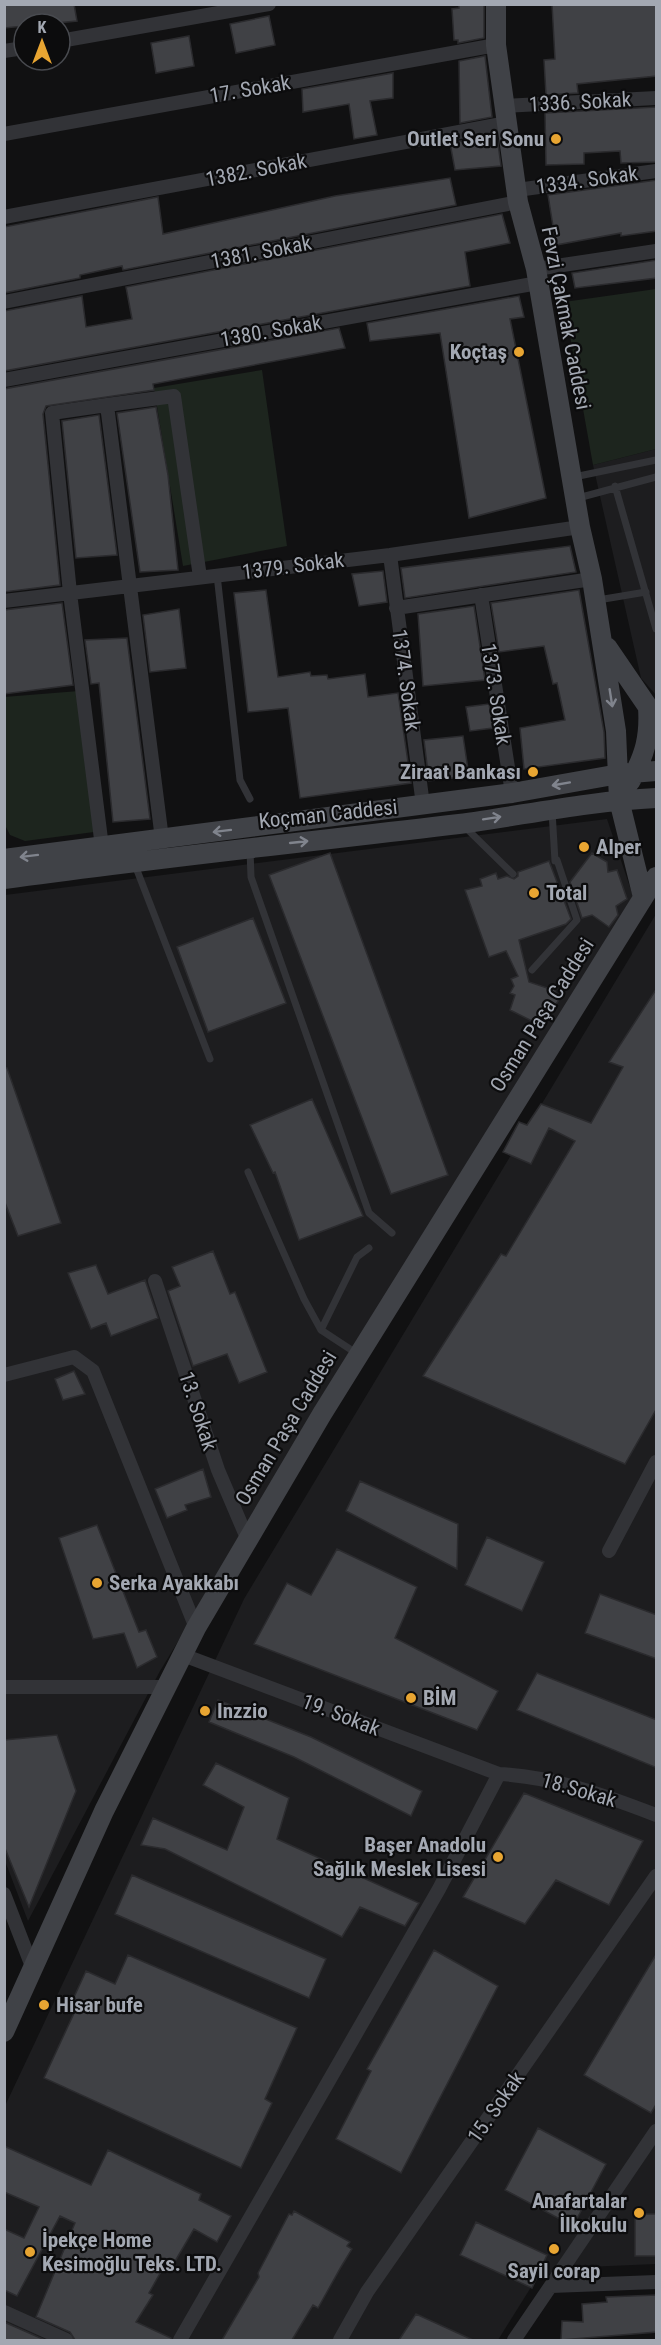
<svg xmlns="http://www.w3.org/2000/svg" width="661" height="2345" font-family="'Roboto Condensed',sans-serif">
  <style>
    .built { fill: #1d1d1f }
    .green { fill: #1d251e }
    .building { fill: #404145; stroke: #2b2b2e; stroke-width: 1.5 }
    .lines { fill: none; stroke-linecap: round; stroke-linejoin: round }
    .lane { stroke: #323337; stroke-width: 7 }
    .street { stroke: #323337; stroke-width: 14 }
    .secondary { stroke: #404247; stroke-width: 20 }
    .oneway { stroke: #80848d }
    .poi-dot { fill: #e8a532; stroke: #0c0c0d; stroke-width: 2 }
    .labels { text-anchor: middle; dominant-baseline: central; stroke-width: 4.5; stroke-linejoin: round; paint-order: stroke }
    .street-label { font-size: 21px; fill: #a3a8b2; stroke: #0c0c0d }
    .poi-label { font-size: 21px; font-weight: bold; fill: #a3a8b2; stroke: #0c0c0d; text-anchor: start }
  </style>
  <rect width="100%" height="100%" fill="#111112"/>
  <path class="built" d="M656,449V695L641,678L593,465Z
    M607,819L633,896L160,1671L28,1921L5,1861V895Z
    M656,914V2264L586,2267L538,2276L498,2340H47L5,2323V2106L244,1599Z"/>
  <path class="green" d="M656,289V449L593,465L564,302Z
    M262,370L287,546L183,566L154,388Z
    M79,691L94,832L25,841L10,835L4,823V697Z"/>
  <path class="building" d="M4,4H74L77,21L4,28Z
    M459,4H484V38L458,43V40H454L452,9L459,8Z
    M552,4H657V76L577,84L578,93L546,95L544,60L555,59Z
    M269,16L275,45L236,53L230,24Z
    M189,36L194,66L156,73L151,43Z
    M485,56L492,117L460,123L459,61Z
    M393,73V98L370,101L377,135L354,139L349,104L303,112L302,89Z
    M657,107V162L621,163L620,151L584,153V164L546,165L545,113Z
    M493,135L497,136L501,166L455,170L450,143Z
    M450,178L456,205L123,270L122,266L80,275V278L4,293V227L158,197L163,234L335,196Z
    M657,180V231L621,236V233L556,245L548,195Z
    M502,214L510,243L465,252L470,286L4,371V311L82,296L86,327L132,319L126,287Z
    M657,260V278L575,288L572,273Z
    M519,296L524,317L510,319L546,498L469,518L440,333L370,341L367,323Z
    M339,328L345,348L153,384L154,390L46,406L43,414L60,585L4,592V389Z
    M156,407L168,475L178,570L140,572L117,413Z
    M99,415L117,555L76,558L62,421Z
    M570,546L576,572L405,598L401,568Z
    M383,571L387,602L359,606L352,574Z
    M266,590L278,677L310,672L311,676L327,675L328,679L365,674L368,697L398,693L411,783L300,798L288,708L248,712L234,593Z
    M579,590L604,732L605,758L524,769L520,728L565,720L557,683L553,684L544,646L499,652L491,603Z
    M62,603L73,685L4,694V610Z
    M474,606L485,680L423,686L418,614Z
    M179,609L186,668L150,672L143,615Z
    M127,638L150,819L113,822L99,683L91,684L85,640Z
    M489,704L493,728L470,731L466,707Z
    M463,736L469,776L429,781L424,740Z
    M330,853L448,1175L391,1194L269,875Z
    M592,853L607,862L608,872L617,870L627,899L616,906L618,915L609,927L592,915L582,918L570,882Z
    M549,861L571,919L566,924L519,940L529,982L547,988L553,986L559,1000L550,1012L544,1010L534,1022L510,1010L515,995L510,993L514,986L511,979L518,976L506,951L489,957L465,890L482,886L480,879L496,873L498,879L507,876L514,879L518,876V872Z
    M253,918L286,1003L208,1032L177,947Z
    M657,988V1408L625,1464L423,1376L501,1254L506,1256L575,1141L549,1128L531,1164L503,1152L519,1122L527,1125L541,1104L591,1123L623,1067L609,1062Z
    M4,1068H7L61,1223L18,1236L4,1200Z
    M312,1099L363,1216L299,1240L275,1172L273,1173L250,1125Z
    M213,1251L230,1294L235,1292L267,1372L239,1383L227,1354L193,1366L168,1291L180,1286L172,1267Z
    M96,1265L108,1294L145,1280L158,1318L111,1336L106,1323L91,1329L68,1273Z
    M74,1371L85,1394L63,1400L55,1379Z
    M203,1469L211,1497L185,1505L187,1510L167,1518L155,1489Z
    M360,1481L458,1524L457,1569L346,1511Z
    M97,1525L139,1632L146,1630L157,1657L137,1668L124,1633L93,1639L59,1538Z
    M487,1537L544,1562L522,1611L465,1585Z
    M337,1549L417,1587L395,1638L498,1691L477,1730L254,1644L287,1583L311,1595Z
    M600,1594L657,1615V1659L585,1633Z
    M537,1673L657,1720V1768L517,1710Z
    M218,1700L311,1737L422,1791L411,1816L294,1757L209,1722Z
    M57,1735L76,1791L29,1907L4,1846V1740Z
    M216,1763L289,1798L277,1839L419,1903L405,1926L360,1907L342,1937L165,1849L141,1845L153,1818L227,1850L244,1807L203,1785Z
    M524,1793L643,1841L609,1905L556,1880L525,1924L463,1897Z
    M132,1875L326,1959L309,1998L115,1914Z
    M434,1950L498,1986L401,2173L336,2139L371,2071L367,2069Z
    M657,1953V2103L651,2113L584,2075Z
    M128,1955L297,2028L265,2099L272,2103L241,2168L44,2078L75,2011L69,2008L86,1971L115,1984Z
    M538,2128L606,2164L573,2226L505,2190Z
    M4,2146L91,2185L108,2150L201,2194L199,2200L231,2216L217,2242L194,2229L174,2263L167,2261L149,2293L153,2295L136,2322L171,2338V2340H75L70,2332L36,2317L75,2223L60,2216L17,2296L4,2290V2229L24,2238L39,2207L4,2192Z
    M294,2211L350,2242L347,2246L352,2249L341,2267L318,2308L313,2305L292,2340H222L259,2277L258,2273L289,2214L292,2215Z
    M635,2214H657V2256H635Z
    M476,2222L547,2255L532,2288L460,2255Z
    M657,2295V2332L561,2340L562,2321L583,2322L582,2304L607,2302L606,2297Z
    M416,2314L473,2340H399Z
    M4,2322L45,2340H4Z"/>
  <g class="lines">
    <path class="lane" d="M574,477L656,460
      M615,486L656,629
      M578,498L656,477
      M217,575L240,780L250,799
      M598,600L646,592
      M552,811L555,861
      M465,827L513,874
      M250,850L251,877L369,1213L392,1233
      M135,865L210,1059
      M532,970L577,920L557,860
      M248,1172L304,1299L321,1330
      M356,1353L321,1330L357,1257L369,1248"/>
    <path class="street" d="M60,41L269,4
      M4,51L24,48
      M504,106L656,98
      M4,134L496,45
      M517,190L656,171
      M4,217L507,123
      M536,269L656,251
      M4,302L518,202
      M4,380L538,283
      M107,405L174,396L200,577
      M390,555L423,805
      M481,595L512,793
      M4,601L390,555L580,527
      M396,608L592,579
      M102,847L70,593L52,413L107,405L162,839
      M155,1281L218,1470L247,1538
      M4,1375L74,1357L93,1371L196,1628
      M609,1551L656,1462
      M183,1655L499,1774C555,1777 604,1795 656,1815
      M4,1687H166
      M4,1894L33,1969
      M551,2286L656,2282
      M4,2312L66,2340
      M180,2340L439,1889L499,1774
      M340,2340L367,2292L656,1876
      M514,2340L656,2131"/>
    <path class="secondary" d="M496,4V45L518,202L536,269L580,527L592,579L616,731L619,800L643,897
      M607,647L648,707L656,714
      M630,782C645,755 650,737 648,707
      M4,859L512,793L619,774L656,771
      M4,879C156,858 307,842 459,824C525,815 590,801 656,798
      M4,2032L104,1811L196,1628L322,1414L656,877"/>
  </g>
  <defs><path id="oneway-shaft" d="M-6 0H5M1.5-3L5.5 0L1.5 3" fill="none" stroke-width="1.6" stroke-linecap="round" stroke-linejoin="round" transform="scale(1.5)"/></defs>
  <g class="oneway">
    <use href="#oneway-shaft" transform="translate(611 698) rotate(81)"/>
    <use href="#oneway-shaft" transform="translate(561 784) rotate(170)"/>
    <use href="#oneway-shaft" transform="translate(492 818) rotate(-9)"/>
    <use href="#oneway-shaft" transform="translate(222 831) rotate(173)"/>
    <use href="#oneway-shaft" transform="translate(299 842) rotate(-6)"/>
    <use href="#oneway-shaft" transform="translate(29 856) rotate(173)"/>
  </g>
  <g class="poi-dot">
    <circle cx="556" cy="139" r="6"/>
    <circle cx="519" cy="352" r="6"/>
    <circle cx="533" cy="772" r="6"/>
    <circle cx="584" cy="847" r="6"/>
    <circle cx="534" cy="893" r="6"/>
    <circle cx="97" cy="1583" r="6"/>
    <circle cx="411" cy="1698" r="6"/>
    <circle cx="205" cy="1711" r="6"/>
    <circle cx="498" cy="1857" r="6"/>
    <circle cx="44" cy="2005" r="6"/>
    <circle cx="639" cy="2213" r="6"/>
    <circle cx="554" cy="2249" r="6"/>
    <circle cx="30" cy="2252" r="6"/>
  </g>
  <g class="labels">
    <g class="street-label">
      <text transform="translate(250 89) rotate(-10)">17. Sokak</text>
      <text transform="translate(580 102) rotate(-3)">1336. Sokak</text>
      <text transform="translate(256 170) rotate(-11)">1382. Sokak</text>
      <text transform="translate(587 180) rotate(-8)">1334. Sokak</text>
      <text transform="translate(261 252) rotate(-11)">1381. Sokak</text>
      <text transform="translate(566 318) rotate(79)">Fevzi Çakmak Caddesi</text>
      <text transform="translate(271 331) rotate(-10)">1380. Sokak</text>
      <text transform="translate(293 566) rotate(-7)">1379. Sokak</text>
      <text transform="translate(406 680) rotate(82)">1374. Sokak</text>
      <text transform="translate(496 694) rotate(81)">1373. Sokak</text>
      <text transform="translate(328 814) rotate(-6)">Koçman Caddesi</text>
      <text transform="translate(542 1015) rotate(-58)">Osman Paşa Caddesi</text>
      <text transform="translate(198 1411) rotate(72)">13. Sokak</text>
      <text transform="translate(286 1428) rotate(-59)">Osman Paşa Caddesi</text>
      <text transform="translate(341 1715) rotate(21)">19. Sokak</text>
      <text transform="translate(579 1790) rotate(16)">18.Sokak</text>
      <text transform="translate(496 2107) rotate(-55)">15. Sokak</text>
    </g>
    <g class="poi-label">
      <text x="544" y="139" text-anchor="end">Outlet Seri Sonu</text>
      <text x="507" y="352" text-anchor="end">Koçtaş</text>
      <text x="521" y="772" text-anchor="end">Ziraat Bankası</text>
      <text x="596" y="847">Alper</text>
      <text x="546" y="893">Total</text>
      <text x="109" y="1583">Serka Ayakkabı</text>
      <text x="423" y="1698">BİM</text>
      <text x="217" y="1711">Inzzio</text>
      <text x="486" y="1845" text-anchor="end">Başer Anadolu<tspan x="486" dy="24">Sağlık Meslek Lisesi</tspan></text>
      <text x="56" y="2005">Hisar bufe</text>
      <text x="627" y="2201" text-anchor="end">Anafartalar<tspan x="627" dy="24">İlkokulu</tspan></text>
      <text x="42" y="2240">İpekçe Home<tspan x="42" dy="24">Kesimoğlu Teks. LTD.</tspan></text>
      <text x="554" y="2271" text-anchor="middle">Sayil corap</text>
    </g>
  </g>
  <rect width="661" height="2345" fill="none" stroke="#a3a8b2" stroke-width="12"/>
  <g transform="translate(42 42)"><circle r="28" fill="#0c0c0d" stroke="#484a4f" stroke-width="1.5"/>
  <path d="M0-4.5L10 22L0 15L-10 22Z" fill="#e8a532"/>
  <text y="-9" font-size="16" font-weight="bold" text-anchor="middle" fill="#a3a8b2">K</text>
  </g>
</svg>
